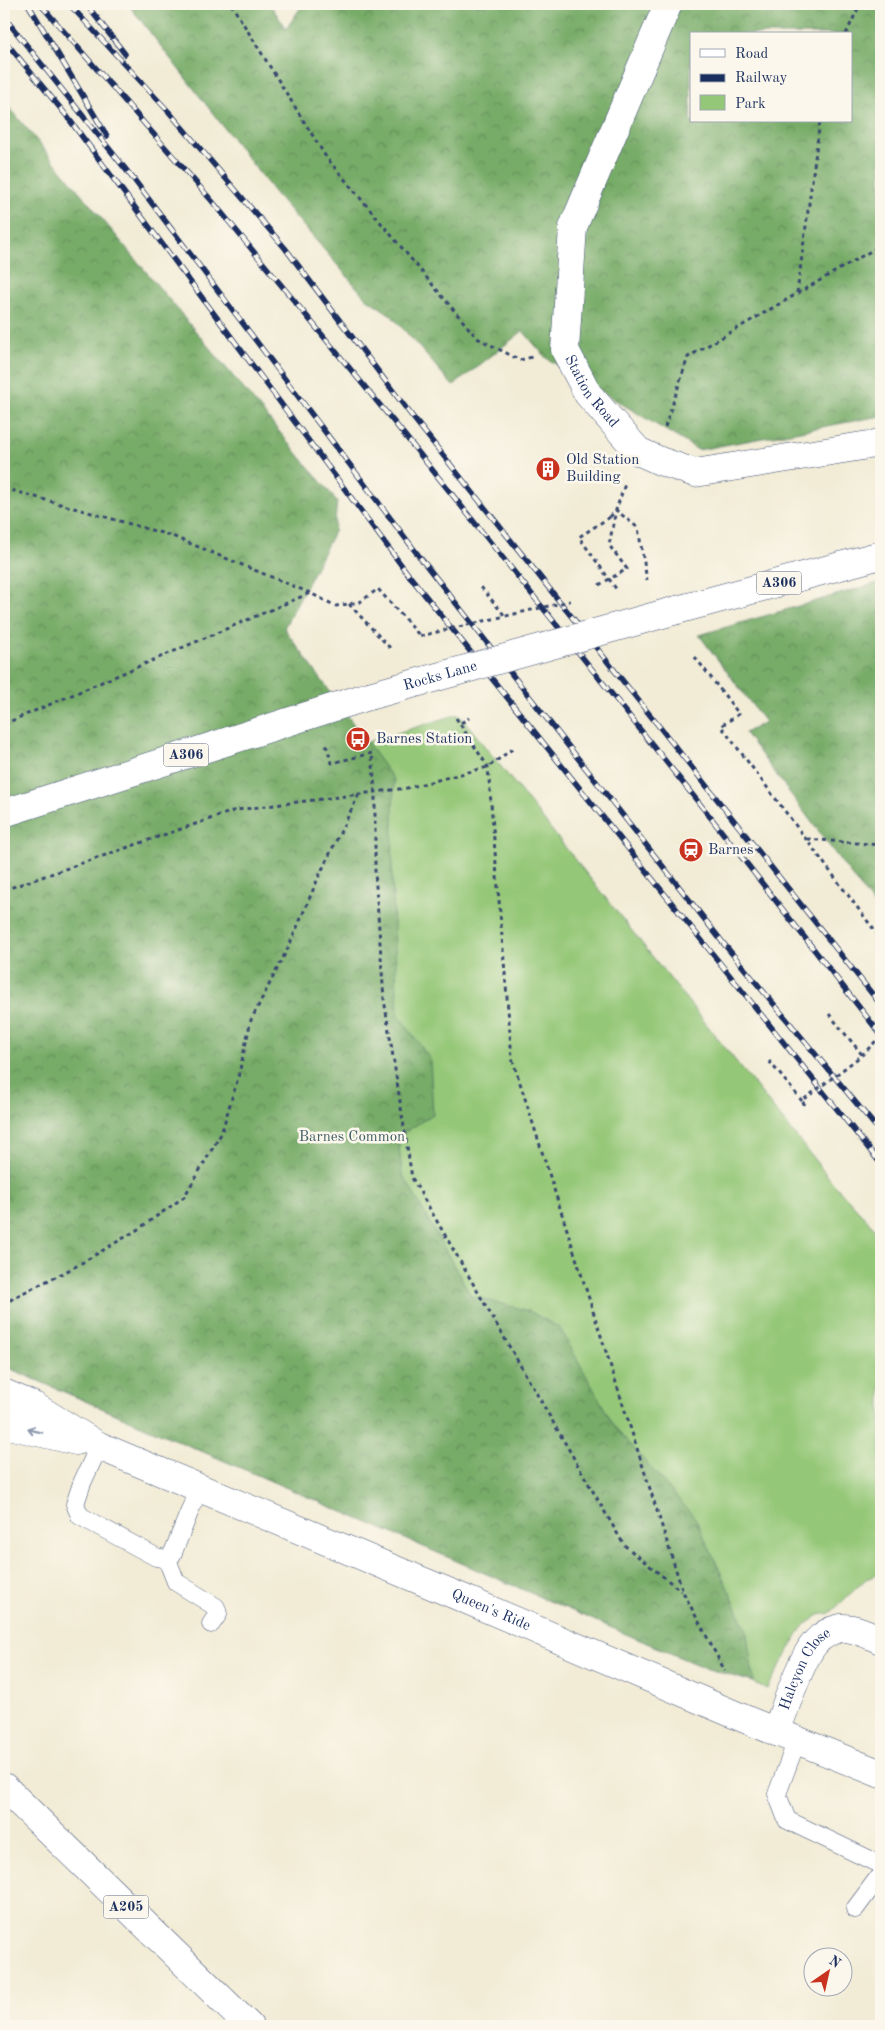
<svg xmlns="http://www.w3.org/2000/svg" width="885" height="2030" font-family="'Old Standard TT',serif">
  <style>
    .green { fill: #94c777; stroke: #587b6a }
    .forest { fill: url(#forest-crowns); stroke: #496e63; fill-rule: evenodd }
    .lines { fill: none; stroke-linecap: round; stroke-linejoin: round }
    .service-casing { stroke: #3b4b70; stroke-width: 19 }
    .minor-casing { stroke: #3b4b70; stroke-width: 29 }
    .secondary-casing { stroke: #3b4b70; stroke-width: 29 }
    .primary-casing { stroke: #3b4b70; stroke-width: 29 }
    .trunk-casing { stroke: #3b4b70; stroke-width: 29 }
    .path { stroke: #3b4b70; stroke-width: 3; stroke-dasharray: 4 4; stroke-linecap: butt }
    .service { stroke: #fff; stroke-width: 18 }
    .minor { stroke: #fff; stroke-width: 28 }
    .secondary { stroke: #fff; stroke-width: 28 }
    .primary { stroke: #fff; stroke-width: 28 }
    .trunk { stroke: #fff; stroke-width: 28 }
    .rail-casing { stroke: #1b2f5e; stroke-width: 5.5 }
    .rail { stroke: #fbf7ec; stroke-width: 4; stroke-dasharray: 11; stroke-linecap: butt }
    .primary-bridge-casing { stroke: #3b4b70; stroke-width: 29; stroke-linecap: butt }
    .path-bridge { stroke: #3b4b70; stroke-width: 3; stroke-dasharray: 4 4; stroke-linecap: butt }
    .primary-bridge { stroke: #fff; stroke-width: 28 }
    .oneway { stroke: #8d97ae }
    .labels { text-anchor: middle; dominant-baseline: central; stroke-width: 5; stroke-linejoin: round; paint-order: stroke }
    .shield { fill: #fbf7ec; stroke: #5e6b89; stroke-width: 1 }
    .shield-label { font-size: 14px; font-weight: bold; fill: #1b2f5e }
    .street-label { font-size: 15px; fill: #1b2f5e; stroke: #fbf7ec }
    .poi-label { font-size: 15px; fill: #1b2f5e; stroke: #fbf7ec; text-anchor: start }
    .park-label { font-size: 15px; fill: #3f5d66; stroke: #fbf7ec }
  </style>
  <defs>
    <pattern id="forest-crowns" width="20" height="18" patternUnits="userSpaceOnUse" patternTransform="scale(1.25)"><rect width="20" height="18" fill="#77ac68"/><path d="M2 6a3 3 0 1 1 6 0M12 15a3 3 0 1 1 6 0" fill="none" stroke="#618c59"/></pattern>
  </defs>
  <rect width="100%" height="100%" fill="#fbf7ec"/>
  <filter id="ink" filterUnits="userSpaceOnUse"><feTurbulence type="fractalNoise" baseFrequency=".02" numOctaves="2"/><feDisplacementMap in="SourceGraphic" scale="10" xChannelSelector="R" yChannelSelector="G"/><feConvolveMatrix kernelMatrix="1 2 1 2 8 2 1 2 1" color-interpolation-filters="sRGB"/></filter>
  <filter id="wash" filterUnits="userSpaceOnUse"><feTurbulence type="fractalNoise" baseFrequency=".0096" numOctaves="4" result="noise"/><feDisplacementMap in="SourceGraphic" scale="20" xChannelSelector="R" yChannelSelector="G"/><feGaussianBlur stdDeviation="1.12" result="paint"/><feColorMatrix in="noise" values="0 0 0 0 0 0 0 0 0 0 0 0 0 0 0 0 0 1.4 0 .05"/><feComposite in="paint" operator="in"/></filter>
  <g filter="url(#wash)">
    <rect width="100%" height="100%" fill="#f2ecd6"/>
    <path class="green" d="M459,714L833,1183L881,1235V1573L866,1579L830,1613L819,1615L806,1624L797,1636L767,1689L753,1682L705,1668L4,1366V865L319,757Z"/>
    <path class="forest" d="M128,4H270L286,29L303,4H881V416L698,450L546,358L523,331L453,386L391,315L366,298L274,192ZM691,34H851V121H691Z
      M4,101L337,501L334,532L284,628L394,780L392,877L398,1014L430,1059L433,1114L398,1137L402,1173L471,1296L529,1311L560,1328L614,1426L696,1519L746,1628L754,1682L705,1668L4,1366Z
      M881,582V915L745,733L765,722L699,635Z"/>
  </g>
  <g filter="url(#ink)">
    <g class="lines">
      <defs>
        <path id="service" d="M99,1446L82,1483L75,1504L80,1516L156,1557L167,1559L172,1555L199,1488
          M167,1559L176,1582L216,1607L218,1614L211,1624
          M797,1740L777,1794L787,1820L881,1865
          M855,1909L881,1874"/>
        <g id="minor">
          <path id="s1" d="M668,4L573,227L565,350L588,394L638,451L660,461L695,473L881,443"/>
          <path id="s2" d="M776,1732C785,1709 800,1660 815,1643C821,1636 831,1630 841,1628C855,1627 869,1635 881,1640"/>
        </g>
        <g id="secondary">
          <path id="s3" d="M4,1393L34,1406L99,1446L453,1594L752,1722L881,1774"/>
          <path d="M4,1424L76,1441"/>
        </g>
        <path id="primary" d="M677,610L881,555
          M4,813L369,696"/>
        <path id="trunk" d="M4,1787L249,2026"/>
      </defs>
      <use href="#service" class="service-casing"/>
      <use href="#minor" class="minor-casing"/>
      <use href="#secondary" class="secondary-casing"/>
      <use href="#primary" class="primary-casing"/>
      <use href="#trunk" class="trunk-casing"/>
      <path class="path" d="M231,4L326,157L477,338L520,360L532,357
        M846,34L860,4
        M797,293L820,121
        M665,427L688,357L881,245
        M4,488L172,536L310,593L336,606L360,602L378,589L420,636
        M610,517L616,510L638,528L647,580
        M599,585L627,569L609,545L616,510L625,484
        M481,587L505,616
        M349,604L391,649
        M695,657L739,714L721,726L881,939
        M456,718L488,767L512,1058L683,1592L725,1671
        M461,723L469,718
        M4,724L310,593
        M326,745L332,763L372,753L375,792V872L384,999L412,1178L624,1545L681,1591
        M807,839L881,845
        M4,890L236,810L407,788L488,767L515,747
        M879,967L881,970
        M829,1014L864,1057
        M769,1061L802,1101
        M4,1306L13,1298L73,1268L137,1230L184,1197L221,1134L238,1078L251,1020L289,946L319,876L359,794
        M4,1727L5,1735"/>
      <use href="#service" class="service"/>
      <use href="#minor" class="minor"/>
      <use href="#secondary" class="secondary"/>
      <use href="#primary" class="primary"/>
      <use href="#trunk" class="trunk"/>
      <defs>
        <path id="rail" d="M28,4L107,136
          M40,4L212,201L398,427L711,818L881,1035
          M69,4L169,112L285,248L415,420L881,1005
          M86,4L125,54
          M4,17L135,181L422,560L724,944L881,1133
          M4,40L66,115L408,574L881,1164"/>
      </defs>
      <use href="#rail" class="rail-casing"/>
      <use href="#rail" class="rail"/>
      <defs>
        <g id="primary-bridge">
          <path id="s4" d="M369,696L677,610"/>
        </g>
      </defs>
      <use href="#primary-bridge" class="primary-bridge-casing"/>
      <path class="path-bridge" d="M610,517L579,537L617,590
        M420,636L570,601
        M805,1105L802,1101L862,1055L881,1036"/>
      <use href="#primary-bridge" class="primary-bridge"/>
    </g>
    <defs><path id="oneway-shaft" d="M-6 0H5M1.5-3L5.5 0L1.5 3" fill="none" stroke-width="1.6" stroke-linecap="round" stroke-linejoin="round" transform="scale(1.25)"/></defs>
    <use class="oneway" href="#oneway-shaft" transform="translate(35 1431) rotate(-167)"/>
  </g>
  <defs>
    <symbol id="building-disc" viewBox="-11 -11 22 22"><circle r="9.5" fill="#c8321e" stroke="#fbf7ec"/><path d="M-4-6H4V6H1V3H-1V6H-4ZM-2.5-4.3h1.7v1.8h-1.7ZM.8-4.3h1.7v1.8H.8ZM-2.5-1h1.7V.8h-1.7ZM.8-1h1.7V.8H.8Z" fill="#fff"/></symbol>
    <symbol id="bus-disc" viewBox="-11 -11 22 22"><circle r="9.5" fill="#c8321e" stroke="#fbf7ec"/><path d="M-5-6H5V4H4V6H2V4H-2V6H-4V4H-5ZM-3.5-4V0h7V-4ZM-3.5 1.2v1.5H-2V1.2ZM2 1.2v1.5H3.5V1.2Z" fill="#fff"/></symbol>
    <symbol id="station-disc" viewBox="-11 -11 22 22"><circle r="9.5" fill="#c8321e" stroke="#fbf7ec"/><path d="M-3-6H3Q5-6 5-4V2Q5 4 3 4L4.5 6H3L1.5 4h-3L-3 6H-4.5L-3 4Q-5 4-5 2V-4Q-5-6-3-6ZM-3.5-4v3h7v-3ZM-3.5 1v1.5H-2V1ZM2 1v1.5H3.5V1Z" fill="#fff"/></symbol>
  </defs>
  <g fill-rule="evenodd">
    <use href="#building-disc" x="534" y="455" width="28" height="28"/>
    <use href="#bus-disc" x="344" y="725" width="28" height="28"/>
    <use href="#station-disc" x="677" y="836" width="28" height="28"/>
  </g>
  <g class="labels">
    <g class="shield">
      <rect x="756.5" y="571.5" width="45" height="23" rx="4"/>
      <rect x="163.5" y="743.5" width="45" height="23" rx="4"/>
      <rect x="103.5" y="1895.5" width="45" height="23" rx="4"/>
    </g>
    <g class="shield-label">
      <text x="779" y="583">A306</text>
      <text x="186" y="755">A306</text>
      <text x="126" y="1907">A205</text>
    </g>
    <g class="street-label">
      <text stroke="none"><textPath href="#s1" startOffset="415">Station Road</textPath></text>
      <text stroke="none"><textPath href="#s4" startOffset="74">Rocks Lane</textPath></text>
      <text stroke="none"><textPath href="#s3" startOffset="534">Queen's Ride</textPath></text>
      <text stroke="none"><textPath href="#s2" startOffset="70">Halcyon Close</textPath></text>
    </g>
    <g class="poi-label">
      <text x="566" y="460">Old Station<tspan x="566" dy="17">Building</tspan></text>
      <text x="376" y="739">Barnes Station</text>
      <text x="708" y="850">Barnes</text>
    </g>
    <g class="park-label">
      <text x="352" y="1137">Barnes Common</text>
    </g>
  </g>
  <rect width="885" height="2030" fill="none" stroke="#fbf7ec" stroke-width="20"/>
  <rect x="690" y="32" width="162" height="90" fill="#fbf7ec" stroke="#a1a7b3"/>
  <rect x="700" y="49" width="25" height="8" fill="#ffffff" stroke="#a1a7b3"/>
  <text x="735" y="58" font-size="15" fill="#1b2f5e">Road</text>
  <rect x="700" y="74" width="25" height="8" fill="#1b2f5e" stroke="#a1a7b3"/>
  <text x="735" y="82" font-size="15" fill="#1b2f5e">Railway</text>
  <rect x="700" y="95" width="25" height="15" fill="#94c777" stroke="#a1a7b3"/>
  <text x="735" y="108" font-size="15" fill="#1b2f5e">Park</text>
  <g transform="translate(828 1972) rotate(34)"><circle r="24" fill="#fbf7ec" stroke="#a1a7b3"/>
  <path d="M0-4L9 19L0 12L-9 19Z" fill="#c8321e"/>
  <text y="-8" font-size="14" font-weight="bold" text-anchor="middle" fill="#1b2f5e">N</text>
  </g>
</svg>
